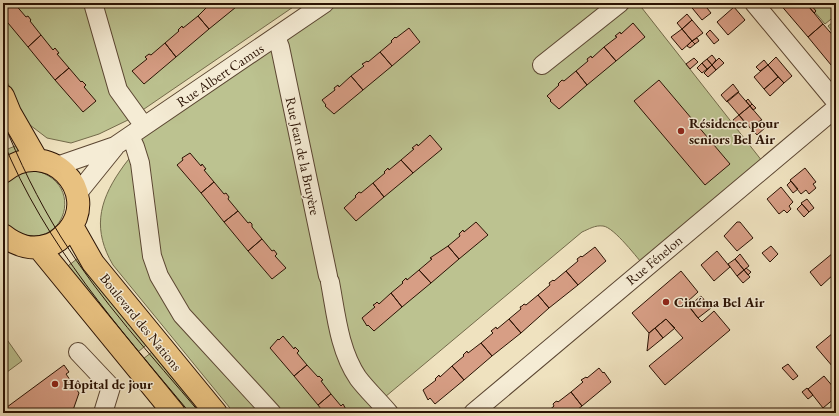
<svg xmlns="http://www.w3.org/2000/svg" width="839" height="416" font-family="'EB Garamond',serif">
  <style>
    .green { fill: #bcc290; stroke: #736a4a }
    .building { fill: #d79e85; stroke: #2a1203 }
    .lines { fill: none; stroke-linecap: round; stroke-linejoin: round }
    .minor-casing { stroke: #5b4632; stroke-width: 20 }
    .major-casing { stroke: #2a1203; stroke-width: 24 }
    .minor { stroke: #f5ecd5; stroke-width: 18 }
    .major { stroke: #e8c180; stroke-width: 22 }
    .tram { stroke: #2a1203; stroke-width: 1 }
    .poi-dot { fill: #8f2418; stroke: #f5ecd5; stroke-width: 1.5 }
    .labels { text-anchor: middle; dominant-baseline: central; stroke-width: 3; stroke-linejoin: round; paint-order: stroke }
    .street-label { font-size: 14px; fill: #2a1203; stroke: #f5ecd5 }
    .poi-label { font-size: 14px; font-weight: bold; fill: #2a1203; stroke: #f5ecd5; text-anchor: start }
  </style>
  <rect width="100%" height="100%" fill="#efe2bf"/>
  <filter id="stains"><feTurbulence type="fractalNoise" baseFrequency=".005" numOctaves="4"/><feColorMatrix values="0 0 0 0 .2 0 0 0 0 .09 0 0 0 0 .02 0 0 0 .5 -.17"/></filter>
  <radialGradient id="worn" r=".72"><stop offset=".6" stop-color="#630" stop-opacity="0"/><stop offset="1" stop-color="#630" stop-opacity=".3"/></radialGradient>
  <path class="green" d="M3,3H299L128,120L99,134L71,143L47,138L26,122L12,94L3,71Z
    M326,3H638L766,166L646,268C638,259 614,227 603,226C595,225 589,229 582,232L379,402L389,413H234L113,265C93,231 98,203 120,171C125,163 133,155 138,146C141,140 142,133 144,126Z
    M807,3H831L832,5L836,7V15L825,24Z
    M836,20V36L828,26Z
    M20,144L24,149L3,157V151Z
    M33,170C86,181 66,248 22,234C14,232 7,229 3,221V187C10,176 20,172 33,170Z
    M82,255L151,341L132,357L64,269Z
    M3,334L22,361L3,375Z
    M152,352L203,413H188L143,359Z"/>
  <path class="building" d="M14,3L26,17L28,16L31,20L30,21L41,35L28,47L3,17L5,8Z
    M211,3H241L209,29L198,16Z
    M688,3H703L711,13L702,20Z
    M779,3H806L823,24L808,37Z
    M811,5L816,11L814,13L809,7Z
    M734,7L745,20L728,35L717,22Z
    M687,14L692,20L682,29L677,23Z
    M198,16L209,29L176,57L165,43L179,31L178,30L182,26L183,28Z
    M692,20L703,33L692,41L682,29Z
    M633,23L645,37L616,61L604,47L617,37L615,36L620,32L621,34Z
    M823,24L836,39V71L808,37Z
    M409,28L420,42L392,66L380,52L392,42L391,41L395,37L396,38Z
    M682,29L692,41L682,50L671,37Z
    M710,30L719,40L714,44L706,34Z
    M41,35L53,50L55,48L59,53L57,54L69,68L55,80L28,47Z
    M697,38L699,41L695,44L692,41Z
    M692,41L695,44L690,48L687,46Z
    M165,43L176,57L144,84L132,71L147,59L145,57L149,54L151,55Z
    M604,47L616,61L587,85L576,71L588,61L587,59L591,56L592,58Z
    M380,52L392,66L363,90L351,76L364,66L362,64L364,63L367,61L368,62Z
    M712,55L716,60L712,65L707,59Z
    M776,57L792,76L784,83L768,65Z
    M694,58L698,62L690,69L686,64Z
    M719,58L724,63L716,70L712,65Z
    M707,59L712,65L707,69L702,63Z
    M764,60L768,65L760,71L756,67Z
    M702,63L707,69L702,73L697,68Z
    M712,65L716,70L708,77L704,73Z
    M768,65L778,77L764,89L754,77Z
    M69,68L81,82L82,81L86,85L84,87L96,101L83,112L55,80Z
    M576,71L587,85L559,109L550,101L551,100L547,96L559,85L558,84L562,80L564,81Z
    M351,76L363,90L334,114L325,106L326,105L322,100L335,90L334,88L338,85L339,87Z
    M778,77L784,83L770,96L764,89Z
    M659,80L730,164L705,185L634,101Z
    M733,84L739,92L727,102L721,95Z
    M738,92L750,106L739,115L727,101Z
    M748,99L752,104L750,106L746,101Z
    M752,104L756,108L753,110L750,106Z
    M750,106L762,120L751,129L739,115Z
    M739,115L746,124L740,129L733,120Z
    M761,120L766,127L757,135L751,128Z
    M430,135L442,149L413,173L401,160L414,149L412,148L417,144L418,146Z
    M190,153L201,166L202,164L206,169L204,170L214,182L201,193L177,165L183,160L182,158Z
    M401,160L413,173L384,197L373,183L385,173L384,172L388,168L389,170Z
    M805,168L816,182L813,184L816,188L809,194L806,190L801,194L790,180Z
    M791,181L798,189L793,193L787,185Z
    M214,182L224,194L226,193L229,197L228,199L238,211L224,222L201,193Z
    M373,183L384,197L356,221L344,208L356,197L355,196L359,192L361,193Z
    M781,187L793,202L789,206L791,209L787,213L784,210L779,214L767,199Z
    M807,199L814,208L809,212L801,203Z
    M802,204L809,212L804,217L797,209Z
    M238,211L248,223L250,222L252,224V227L262,239L248,251L224,222Z
    M476,222L488,235L459,259L448,246L460,236L459,234L463,230L464,232Z
    M737,222H740L753,238L737,251L724,236Z
    M262,239L272,251L274,250L277,254L275,256L286,268L272,279L248,251Z
    M448,246L459,259L431,283L419,270L432,259L430,258Z
    M771,246L778,254L770,262L762,253Z
    M595,247L606,261L578,285L566,271L578,261L577,259L581,256L582,257Z
    M717,251L730,267L714,281L701,265Z
    M833,253L836,256V276L834,274L821,286L810,272Z
    M740,254L749,266L744,270L735,259Z
    M735,259L744,270L737,276L728,264Z
    M746,268L751,272L748,275L744,270Z
    M419,270L431,283L402,307L391,293L403,283L402,282L406,278L407,280Z
    M744,270L750,277L743,283L737,276Z
    M566,271L578,285L549,308L538,295L550,285L549,283L553,280L554,281Z
    M681,271L698,292L686,303L698,318L702,322L714,311L730,330L665,385L649,366L683,338L666,319L649,333L632,313Z
    M391,293L402,307L374,331L368,325L367,326L362,318L375,307L373,305L375,304L377,302L379,304Z
    M538,295L549,308L521,333L509,319L521,309L520,307L522,306L524,304L526,305Z
    M701,296L711,308L698,318L689,306Z
    M509,319L521,333L492,356L481,343L493,333L491,331L496,327L497,329Z
    M666,319L675,328L663,338L655,328Z
    M655,328L663,338L647,351L649,333Z
    M833,333L836,336V364L833,367L816,347Z
    M283,336L294,349L295,347L299,351L297,353L307,365L294,376L270,348L278,339L279,340Z
    M481,343L492,356L464,380L452,366L464,356L463,355L467,351L468,353Z
    M788,364L798,376L793,380L782,368Z
    M64,365L69,372L66,374L79,393L72,413H3V410Z
    M307,365L318,377L319,376L323,380L321,381L331,394L318,405L294,376Z
    M452,366L464,380L435,404L430,398L428,400L423,390L436,380L435,379L439,375L440,377Z
    M599,368L603,373L604,372L611,382L582,406L571,392L583,382L581,380L586,377L587,378Z
    M824,376L834,388L831,390L836,397L823,408L808,389Z
    M807,388L813,395L808,399L802,392Z
    M571,392L582,406L573,413H546L554,406L553,404L555,402L557,401L558,402Z
    M331,394L341,406L343,404L348,413H324L318,405Z"/>
  <g class="lines">
    <defs>
      <path id="minor" d="M93,3L118,90L144,126
        M754,3L836,102
        M276,37L280,47L328,276
        M542,65L620,3
        M130,136L135,147L140,163L152,256L159,276L182,315L272,413
        M57,166L115,146L325,3
        M77,194L115,147
        M330,282C336,314 339,350 358,378C367,390 379,401 389,413
        M78,352L111,387L103,413
        M473,413L836,108"/>
      <path id="major" d="M3,96L10,113L37,160
        M3,172C48,135 101,192 68,231C62,237 57,243 49,245C31,251 17,246 3,235
        M72,226L93,263L216,413
        M39,248L174,413"/>
    </defs>
    <use href="#minor" class="minor-casing"/>
    <use href="#major" class="major-casing"/>
    <use href="#minor" class="minor"/>
    <use href="#major" class="major"/>
    <path class="tram" d="M3,121C19,161 38,200 61,237C100,300 152,356 200,413
      M3,141C45,245 119,328 190,413"/>
  </g>
  <g class="poi-dot">
    <circle cx="681" cy="131" r="4"/>
    <circle cx="666" cy="302" r="4"/>
    <circle cx="55" cy="384" r="4"/>
  </g>
  <g class="labels">
    <g class="street-label">
      <text transform="translate(220 75) rotate(-34)">Rue Albert Camus</text>
      <text transform="translate(303 156) rotate(78)">Rue Jean de la Bruyère</text>
      <text transform="translate(654 260) rotate(-40)">Rue Fénelon</text>
      <text transform="translate(141 322) rotate(51)">Boulevard des Nations</text>
    </g>
    <g class="poi-label">
      <text x="689" y="123">Résidence pour<tspan x="689" dy="16">seniors Bel Air</tspan></text>
      <text x="674" y="302">Cinéma Bel Air</text>
      <text x="63" y="384">Hôpital de jour</text>
    </g>
  </g>
  <rect width="839" height="416" fill="none" stroke="#efe2bf" stroke-width="16"/>
  <rect x="4" y="4" width="831" height="408" fill="none" stroke="#2a1203" stroke-width="2"/>
  <rect x="8" y="8" width="823" height="400" fill="none" stroke="#2a1203"/>
  <rect width="100%" height="100%" filter="url(#stains)"/>
  <rect width="100%" height="100%" fill="url(#worn)"/>
</svg>
